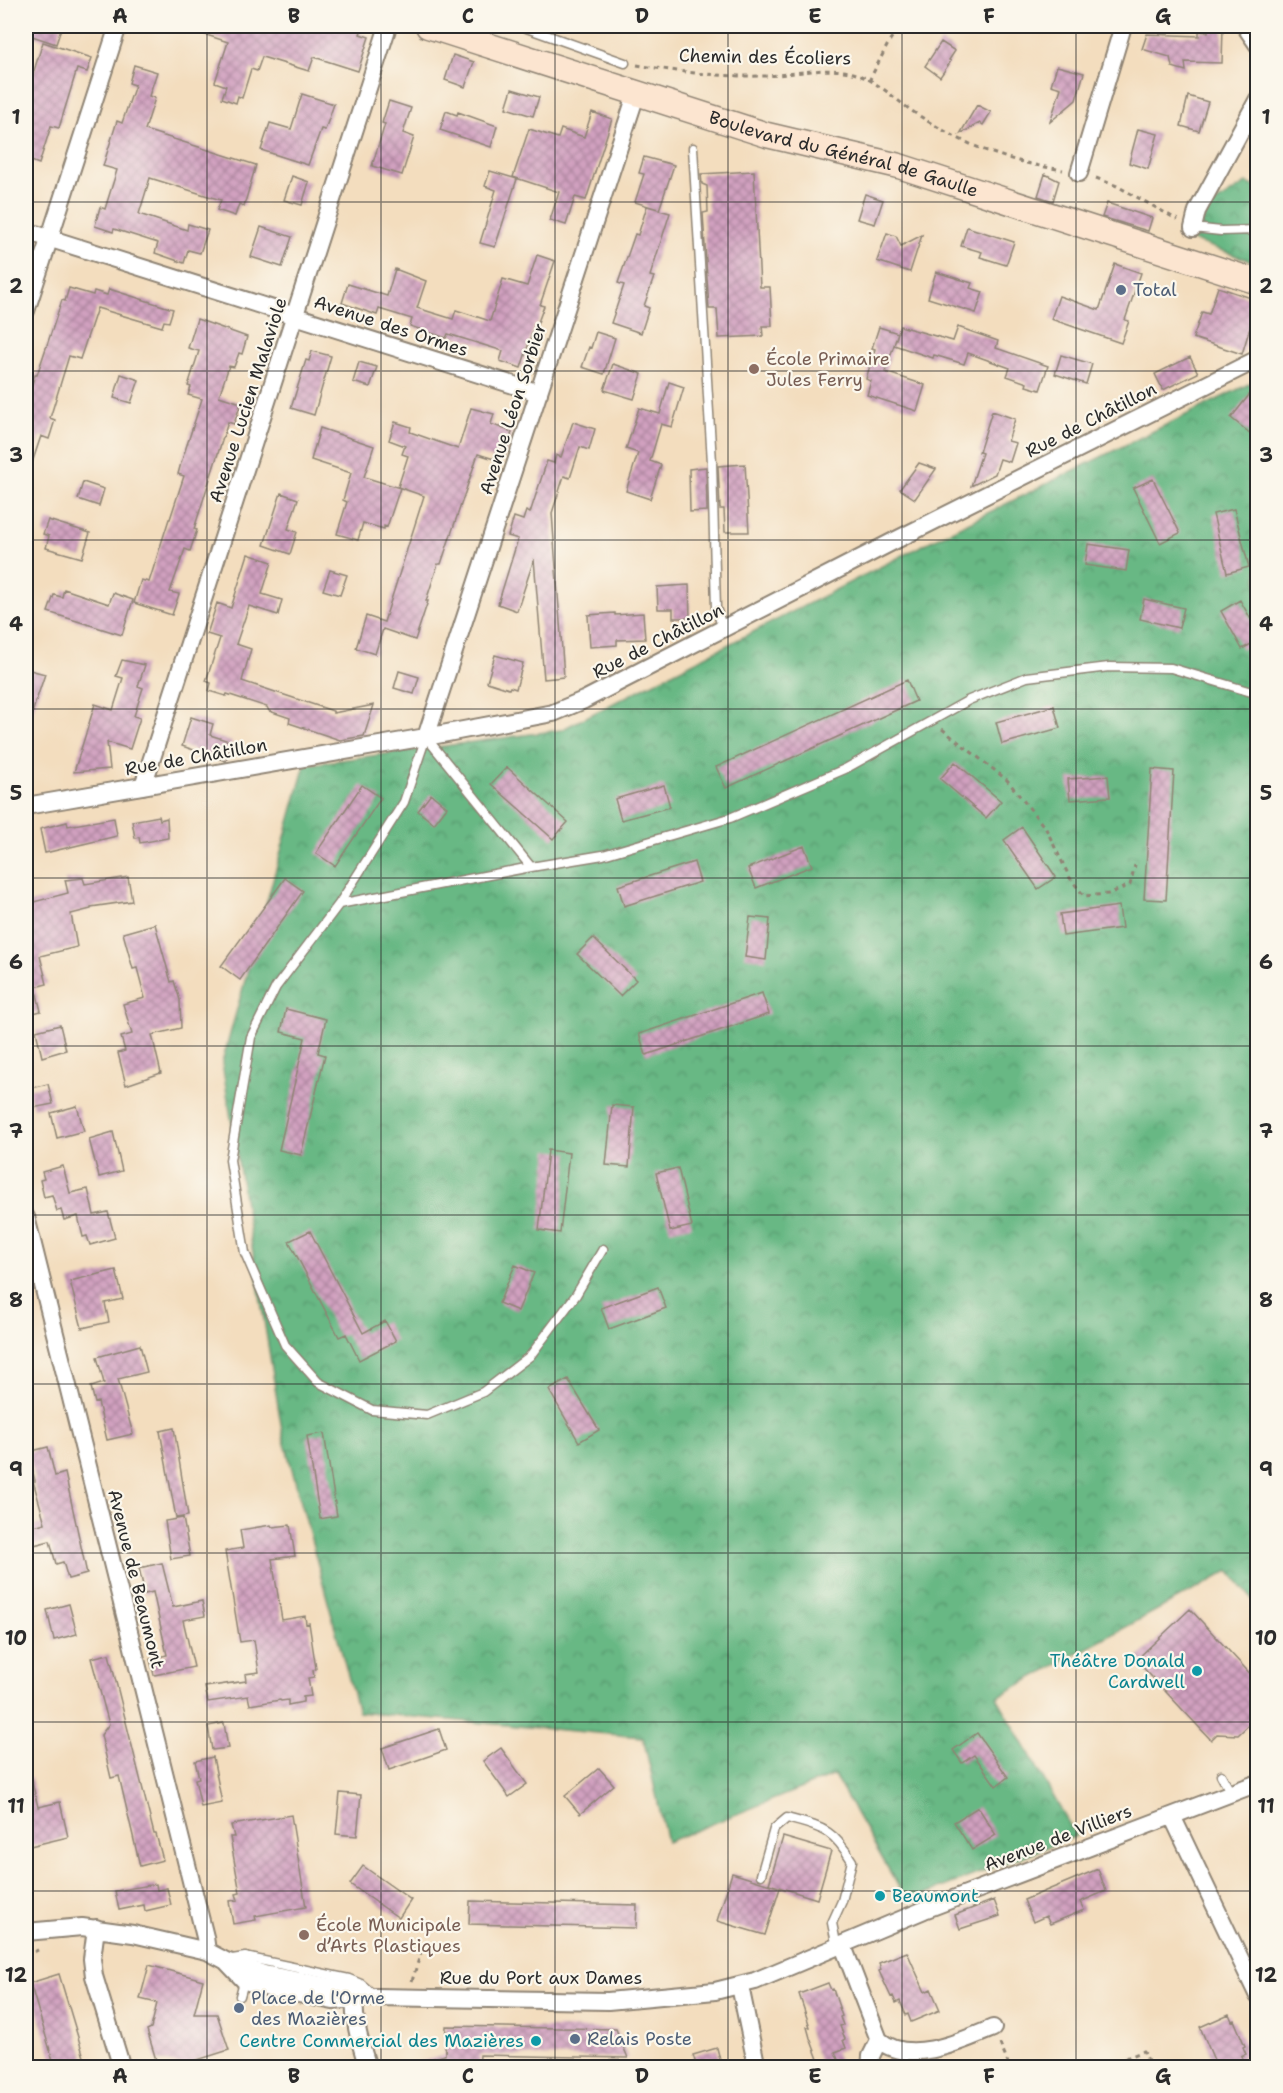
<svg xmlns="http://www.w3.org/2000/svg" width="1283" height="2093" font-family="'Shantell Sans',sans-serif">
  <style>
    .forest { fill: url(#forest-crowns); stroke: #4a7258; stroke-width: 1.5 }
    .building { fill: url(#building-cross-hatch) }
    .lines { fill: none; stroke-linecap: round; stroke-linejoin: round }
    .service-casing { stroke: #8f8474; stroke-width: 11 }
    .minor-casing { stroke: #8f8474; stroke-width: 20 }
    .secondary-casing { stroke: #8f8474; stroke-width: 27 }
    .path { stroke: #8f8474; stroke-width: 3; stroke-dasharray: 4.5 4.5; stroke-linecap: butt }
    .service { stroke: #fff; stroke-width: 8 }
    .minor { stroke: #fff; stroke-width: 16 }
    .secondary { stroke: #fce5d0; stroke-width: 24 }
    .grid { fill: none; stroke: #2b2b2b; stroke-width: 1.5; stroke-opacity: 0.55 }
    .service-dot { fill: #5c6f8a; stroke: #fbf7ec; stroke-width: 2 }
    .education-dot { fill: #8d6e63; stroke: #fbf7ec; stroke-width: 2 }
    .culture-dot { fill: #0f9aa8; stroke: #fbf7ec; stroke-width: 2 }
    .labels { text-anchor: middle; dominant-baseline: central; stroke-width: 4.5; stroke-linejoin: round; paint-order: stroke }
    .street-label { font-size: 18px; fill: #2b2b2b; stroke: #fbf7ec }
    .service-label { font-size: 18px; fill: #4e5e75; stroke: #fbf7ec; text-anchor: start }
    .education-label { font-size: 18px; fill: #785e54; stroke: #fbf7ec; text-anchor: start }
    .culture-label { font-size: 18px; fill: #0d838f; stroke: #fbf7ec; text-anchor: end }
    .neatline { fill: none; stroke: #2b2b2b; stroke-width: 2 }
    .grid-label { font-size: 20px; text-anchor: middle; font-weight: bold; fill: #2b2b2b }
  </style>
  <defs>
    <pattern id="forest-crowns" width="20" height="18" patternUnits="userSpaceOnUse" patternTransform="scale(1.5)"><rect width="20" height="18" fill="#68b884"/><path d="M2 6a3 3 0 1 1 6 0M12 15a3 3 0 1 1 6 0" fill="none" stroke="#56966c"/></pattern>
    <pattern id="building-cross-hatch" width="8" height="8" patternUnits="userSpaceOnUse" patternTransform="scale(1.5)"><rect width="8" height="8" fill="#d1a1c0"/><path d="M0 0l8 8M0 8l8-8" fill="none" stroke="#aa839c"/></pattern>
  </defs>
  <rect width="100%" height="100%" fill="#fbf7ec"/>
  <filter id="ink" filterUnits="userSpaceOnUse"><feTurbulence type="fractalNoise" baseFrequency=".0167" numOctaves="2"/><feDisplacementMap in="SourceGraphic" scale="12" xChannelSelector="R" yChannelSelector="G"/><feConvolveMatrix kernelMatrix="1 2 1 2 8 2 1 2 1" color-interpolation-filters="sRGB"/></filter>
  <filter id="wash" filterUnits="userSpaceOnUse"><feTurbulence type="fractalNoise" baseFrequency=".008" numOctaves="4" result="noise"/><feDisplacementMap in="SourceGraphic" scale="24" xChannelSelector="R" yChannelSelector="G"/><feGaussianBlur stdDeviation="1.35" result="paint"/><feColorMatrix in="noise" values="0 0 0 0 0 0 0 0 0 0 0 0 0 0 0 0 0 1.4 0 .05"/><feComposite in="paint" operator="in"/></filter>
  <g filter="url(#wash)">
    <rect width="100%" height="100%" fill="#f3ddbe"/>
    <path class="forest" d="M1246,183L1257,187V263L1180,236L1197,215Z
      M1257,380V1605L1229,1571L997,1697L1076,1836L907,1901L834,1775L667,1842L643,1737L358,1712L283,1436L222,1063L305,765L561,730L927,543Z"/>
    <g id="blocks">
      <path class="building" d="M26,26H62L56,44L26,34Z
        M188,26H363L360,34L369,37L358,71L314,57L309,71L262,57L257,71L251,69L242,98L238,96L236,103L222,98L226,86L215,82L228,42L188,29Z
        M1209,26L1223,27L1222,63L1185,62L1186,71L1172,67L1170,57L1142,49L1147,34L1199,36V31L1208,32Z
        M43,42L92,58L87,72L77,69L59,128L51,126L39,164L26,159V78L31,80Z
        M941,42L955,51L949,60L951,61L940,77L925,66Z
        M453,55L474,62L465,87L445,80Z
        M134,65L157,72L149,96L155,98L145,130L256,165L244,206L239,204L235,216L217,210L221,200L150,178L139,214L187,230L188,224L208,230L200,253L188,250L184,263L155,253L158,243L114,229L113,232L95,226L100,207L105,209L117,170L103,166L117,121L122,123L135,85L129,83Z
        M1057,66L1084,73L1076,100L1050,122L1061,88L1051,85Z
        M512,89L539,97L533,116L506,108Z
        M302,94L334,104L325,130L321,129L308,165L261,150L270,123L291,129Z
        M1188,96L1208,102L1199,131L1181,126Z
        M389,101L411,108L403,133L414,137L402,175L372,166L385,124L382,123Z
        M977,105L991,112L983,125L980,123L960,134Z
        M446,111L457,115L458,112L497,126L491,147L440,130Z
        M592,112L612,119L586,200L575,197L566,225L550,220L559,192L513,177L529,129L558,138L561,129L584,137Z
        M1138,129L1158,134L1148,169L1129,163Z
        M644,157L674,165L659,210L670,213L650,276L654,277L644,306L649,308L641,333L611,323L624,285L618,283L635,234L638,235L647,206L658,209L635,202L644,174L639,173Z
        M490,171L517,179L495,247L480,243L496,190L485,186Z
        M754,171L760,287H770L772,326H762L763,336L719,338L717,309H709L703,213L708,212L707,186L702,184L701,174Z
        M1045,174L1059,181L1053,201L1038,196Z
        M292,176L309,182L302,205L284,200Z
        M865,194L883,200L875,224L857,219Z
        M1107,203L1152,218L1148,231L1102,217Z
        M261,227L292,237L282,267L251,257Z
        M967,227L1014,242L1006,265L980,257L982,252L961,246Z
        M887,233L896,236L901,246L922,235L910,272L877,261Z
        M537,255L555,261L540,305L544,306L537,325L535,324L521,368L500,361L503,351L448,334L446,338L410,326L412,319L379,309L377,315L342,303L348,284L387,296L395,269L426,281L417,308L453,319L456,310L490,321L503,279L527,286Z
        M1115,264L1141,273L1125,320L1129,321L1121,343L1051,319L1059,296L1099,310Z
        M936,272L972,283L970,288L983,292L976,313L928,298Z
        M1218,287L1257,300V305L1242,354L1193,338L1202,312L1209,314Z
        M69,288L93,295L94,291L107,295L109,289L173,309L169,322L164,321L162,327L97,308L80,359L69,356L50,418L55,420L49,439L41,436L28,475L26,474V410L31,393L29,392L35,375H37L62,300L65,301Z
        M197,319L247,337L242,354L239,353L234,367L229,366L219,396L241,403L234,424L228,422L194,529L197,530L190,551L185,549L170,592L179,594L172,615L134,603L141,580L149,582L169,519H170L184,476L178,474L181,463L202,399L188,395L191,387L188,386L199,351L188,348Z
        M900,326L953,341L958,327L998,341L996,348L1048,366L1040,390L1026,386L1027,383L1007,376L1010,368L968,353L964,364L934,355L933,358L894,345Z
        M879,327L898,333L885,372L925,385L917,411L867,395L871,381L866,379L875,349L872,348Z
        M596,332L615,338L604,374L582,367L589,347L591,348Z
        M312,351L331,356L314,415L291,408L306,360L309,361Z
        M1061,355L1092,364L1086,384L1055,374Z
        M1190,357L1198,373L1163,390L1155,374Z
        M359,362L377,367L370,387L353,382Z
        M613,364L642,374L634,399L604,390Z
        M121,374L139,380L131,403L114,398Z
        M669,382L684,387L672,427L661,424L650,461L661,465L650,499L626,491L638,453L626,449L639,408L660,414Z
        M1257,385V439L1231,418Z
        M471,408L494,414L491,424L512,432L505,456L496,453L494,459L478,454L441,564H438L426,601H428L415,640L383,629L375,654L356,648L366,616L384,622L424,496L398,487L408,456L402,454L405,446L389,440L395,422L411,427L410,432L458,449Z
        M992,411L1015,419L1008,441L1016,443L1010,462L1000,459L995,474L971,486L982,453L979,452Z
        M573,422L595,429L589,450L580,447L570,478L564,476L552,513L564,677L544,679L534,559L517,611L498,604L518,539L508,536L514,517L523,520L526,511L530,513L547,461L554,463L556,455L561,457Z
        M320,428L374,446L364,477L400,488L387,527L384,526V529L363,523L358,540L337,534L347,502L343,500L351,473L311,460Z
        M919,463L936,469L915,499L900,489Z
        M745,464L749,532H725L724,509H720L718,466Z
        M706,467L707,511L690,512L689,469Z
        M1153,479L1180,533L1160,543L1133,488Z
        M83,482L104,489L99,506L78,499Z
        M281,493L298,499L288,529L297,532L290,554L264,545Z
        M1234,509L1249,567L1227,573L1213,514Z
        M48,520L90,533L82,558L46,548L49,536L43,534Z
        M1088,544L1129,550L1126,571L1085,565Z
        M248,554L272,562L262,594L282,600L278,615L249,606L236,644L251,649L242,681L333,711V713L374,705L364,736L340,740L289,723L290,718L269,711L267,707L227,694L226,696L209,691L211,683L206,681L220,638L207,634L217,603L231,608Z
        M330,570L347,575L340,595L323,590Z
        M689,585L690,618H673V609H658L657,587Z
        M64,589L109,604L113,593L133,600L122,635L48,612L54,595L62,597Z
        M1144,599L1184,608L1179,628L1140,619Z
        M1240,600L1257,630V641L1242,649L1221,611Z
        M615,613V615L643,613L645,639L617,640V645L590,647L588,615Z
        M495,655L523,663L516,689L510,687L509,689L487,682Z
        M122,660L145,665L138,686L143,688L134,716L140,718L130,749L107,742L110,769L74,772L95,704L113,710L123,678L116,676Z
        M30,670L45,674L28,725H26V684Z
        M399,671L419,677L414,694L394,688Z
        M907,680L916,701L726,788L716,767Z
        M1054,706L1060,728L1002,744L996,722Z
        M191,717L213,724L210,735L232,742L226,761L182,746Z
        M955,762L1001,801L986,818L940,779Z
        M507,767L568,822L553,839L491,784Z
        M1152,769L1174,771L1166,900L1144,899Z
        M1108,776L1110,797L1070,800L1068,779Z
        M362,785L381,798L335,866L316,853Z
        M664,785L670,807L621,820L615,799Z
        M431,794L447,807L434,824L418,811Z
        M159,816L160,820L167,818L168,838L140,843L139,837L135,838L132,821Z
        M114,818L117,836L45,853L40,829L67,822L68,826Z
        M1022,827L1056,877L1038,889L1004,840Z
        M804,846L812,866L756,888L748,868Z
        M694,862L700,882L624,906L618,886Z
        M128,877L132,901L91,907V909L71,914L77,947L40,956L47,984L35,987L41,1011L26,1015V904L68,893L65,880L83,878L85,884Z
        M285,878L303,891L240,980L221,966Z
        M1119,906L1122,928L1063,936L1060,914Z
        M750,917L770,919L766,960L745,957Z
        M155,924L171,982L174,981L180,1000L181,1028L152,1035L161,1073L126,1085L118,1053L125,1051L121,1037L132,1034L123,1004L145,998L137,968L133,969L123,933Z
        M593,938L636,980L620,996L577,954Z
        M762,993L769,1014L646,1055L639,1034Z
        M286,1009L326,1019L318,1053L325,1055L301,1155L279,1150L305,1038L281,1032Z
        M60,1025L66,1050L42,1057L36,1031Z
        M48,1084L53,1104L33,1108L28,1089Z
        M612,1105L634,1107L629,1167L606,1165Z
        M77,1106L84,1131L57,1138L51,1113Z
        M113,1132L122,1171L99,1177L89,1139Z
        M548,1150L569,1153L560,1233L539,1230Z
        M63,1166L70,1193L88,1189L94,1215L108,1212L115,1238L90,1245L87,1236L83,1237L78,1216L64,1220L61,1210L57,1211L52,1195L44,1197L40,1180L44,1179L42,1172Z
        M678,1168L692,1226L670,1231L656,1173Z
        M310,1231L363,1333L385,1321L396,1341L359,1360L346,1334L339,1337L289,1241Z
        M515,1265L534,1273L518,1311L499,1303Z
        M116,1270L123,1299L105,1303L109,1322L82,1328L70,1281Z
        M658,1287L666,1308L609,1329L601,1308Z
        M140,1345L147,1372L118,1379L133,1434L107,1440L98,1402L95,1403L91,1387L104,1383L97,1357Z
        M568,1379L599,1430L579,1442L549,1390Z
        M174,1428L188,1516L176,1518L160,1431Z
        M324,1433L337,1516L320,1519L307,1436Z
        M48,1447L55,1476L65,1473L87,1574L68,1579L63,1562L56,1564L50,1541L26,1547V1528L45,1523L33,1481H35L28,1452Z
        M183,1518L190,1556L171,1559L165,1521Z
        M271,1525L272,1527L290,1525L295,1556L272,1559L282,1620L305,1616L306,1624L309,1623L316,1669L313,1670L314,1677L308,1678L311,1696L303,1697V1702L288,1705V1700L281,1701L280,1700L250,1705L248,1696L208,1702L205,1687L246,1681L245,1674L259,1672L254,1640L240,1642L225,1551L243,1548L240,1530Z
        M162,1563L173,1607L202,1601L205,1616L183,1620L194,1667L154,1675L150,1659L167,1655L153,1592L145,1594L139,1568Z
        M69,1604L77,1634L54,1640L47,1610Z
        M1190,1609L1257,1681V1717L1238,1735L1217,1734L1211,1740L1136,1660Z
        M109,1654L154,1834H156L163,1860L140,1866L119,1776L111,1778L101,1735L109,1724L91,1658Z
        M224,1723L228,1748L212,1750L208,1726Z
        M439,1729L446,1750L389,1770L382,1748Z
        M977,1733L1008,1777L996,1786L974,1755L962,1763L953,1750Z
        M501,1748L527,1784L509,1797L483,1761Z
        M213,1757L222,1803L201,1807L195,1779L199,1778L195,1761Z
        M599,1768L614,1785L580,1814L565,1796Z
        M31,1778L38,1807L60,1802L68,1837L26,1847V1779Z
        M340,1793L361,1795L357,1836L336,1834Z
        M978,1807L996,1835L972,1850L954,1822Z
        M291,1815L306,1907L255,1916L256,1920L233,1924L229,1901L238,1900L236,1894L240,1893L230,1837H234L231,1825Z
        M783,1837L831,1851L817,1899L769,1884Z
        M363,1866L411,1900L399,1918L350,1884Z
        M1098,1869L1106,1891L1080,1902L1084,1910L1050,1924L1046,1916L1033,1922L1024,1900Z
        M732,1873L780,1888L765,1935L717,1921Z
        M156,1884L157,1890L167,1888L171,1905L145,1911L144,1905L119,1910L115,1891Z
        M994,1900L1000,1916L960,1929L955,1915Z
        M470,1901L637,1905L636,1928L469,1924Z
        M907,1952L925,1992L931,1989L940,2010L911,2022L908,2014L906,2015L900,2001L896,2003L893,1996L891,1997L879,1971L881,1970L879,1963Z
        M149,1965L203,1980L194,2014H217L229,2050L194,2061L192,2067L156,2060L147,2030L151,2028L157,2003L140,1999Z
        M59,1974L87,2067H55L30,1983Z
        M828,1983L831,1990L833,1989L842,2016L840,2017L843,2025L840,2026L845,2039L843,2040L846,2048L835,2052L841,2067H821L810,2038L807,2027H810L799,1994Z
        M1229,2014L1232,2021L1234,2020L1245,2046L1243,2047L1246,2054L1241,2056L1246,2067H1221L1220,2065L1217,2067L1200,2027Z
        M446,2026L616,2029L628,2058L480,2055L479,2067H416V2063L445,2055Z
        M717,2048L722,2067H697L693,2055Z"/>
    </g>
  </g>
  <g filter="url(#ink)">
    <use href="#blocks" fill-opacity="0" stroke="#8f8474" stroke-width="1.5"/>
    <g class="lines">
      <defs>
        <path id="service" d="M521,26L625,63
          M693,148L712,462L716,608L723,629
          M1193,228L1221,231L1258,230
          M426,737L531,867
          M339,904L404,802L426,737
          M603,1249L576,1295L530,1356L483,1392L427,1415L372,1410L318,1382L285,1345L245,1253L230,1160L251,1037L276,987L339,904L531,867L603,855L730,818L845,769L969,700L1027,677L1109,667L1171,668L1258,694
          M1221,1775L1231,1793
          M761,1875L774,1829L787,1818C823,1828 832,1828 852,1861L842,1901L832,1923L837,1948
          M232,1959L245,1957L349,1979L361,1984L369,1991
          M240,1996L245,1978"/>
        <path id="minor" d="M1245,26L1258,45
          M1079,173L1123,26
          M1193,228L1197,211L1258,99
          M26,231L539,393
          M26,311L118,26
          M426,737L637,92
          M143,786L388,26
          M26,806L426,737L553,713L584,700L890,543L1258,359
          M26,1217L205,1937L207,1951
          M1172,1816L1258,1996
          M96,1928L92,1959L94,1976L122,2068
          M26,1932L82,1927L133,1934L207,1951L226,1961L264,1974L364,1993
          M843,1946L879,2040C909,2066 962,2041 993,2028
          M226,1961L244,1980L259,1986L333,2001L376,1997L608,2001L715,1991L755,1981L924,1910L1258,1783
          M740,1986L757,2068
          M355,1991C352,2018 360,2042 368,2068
          M870,2068L871,2056L879,2040"/>
        <g id="secondary">
          <path id="s1" d="M428,26L767,135L899,166L1258,282"/>
        </g>
      </defs>
      <use href="#service" class="service-casing"/>
      <use href="#minor" class="minor-casing"/>
      <use href="#secondary" class="secondary-casing"/>
      <path class="path" d="M637,65C679,72 721,77 764,76C795,75 829,64 859,75C879,83 895,99 912,111C963,145 1003,161 1063,170
        M869,81L890,40L900,26
        M1096,178L1117,186L1178,220
        M942,729L1007,780L1046,829L1070,878L1084,896L1108,894L1130,885L1135,865
        M1255,1872H1258
        M26,1956L40,1949
        M412,1981L422,1949
        M1000,2044L1010,2068
        M1100,2068L1144,2051L1151,2068"/>
      <use href="#service" class="service"/>
      <use href="#minor" class="minor"/>
      <use href="#secondary" class="secondary"/>
    </g>
  </g>
  <path class="grid" d="M207,26V2068M381,26V2068M555,26V2068M728,26V2068M902,26V2068M1076,26V2068M26,202H1258M26,371H1258M26,540H1258M26,709H1258M26,878H1258M26,1046H1258M26,1215H1258M26,1384H1258M26,1553H1258M26,1722H1258M26,1891H1258"/>
  <g class="service-dot">
    <circle cx="1121" cy="290" r="6"/>
    <circle cx="239" cy="2008" r="6"/>
    <circle cx="575" cy="2039" r="6"/>
  </g>
  <g class="education-dot">
    <circle cx="754" cy="369" r="6"/>
    <circle cx="304" cy="1935" r="6"/>
  </g>
  <g class="culture-dot">
    <circle cx="1197" cy="1671" r="6"/>
    <circle cx="880" cy="1896" r="6"/>
    <circle cx="536" cy="2041" r="6"/>
  </g>
  <g class="labels">
    <g class="street-label">
      <text transform="translate(765 57) rotate(1)">Chemin des Écoliers</text>
      <text stroke="none"><textPath href="#s1" startOffset="435">Boulevard du Général de Gaulle</textPath></text>
      <text transform="translate(391 326) rotate(18)">Avenue des Ormes</text>
      <text transform="translate(248 400) rotate(-72)">Avenue Lucien Malaviole</text>
      <text transform="translate(513 409) rotate(-72)">Avenue Léon Sorbier</text>
      <text transform="translate(1091 420) rotate(-27)">Rue de Châtillon</text>
      <text transform="translate(658 641) rotate(-27)">Rue de Châtillon</text>
      <text transform="translate(196 757) rotate(-10)">Rue de Châtillon</text>
      <text transform="translate(136 1579) rotate(76)">Avenue de Beaumont</text>
      <text transform="translate(1058 1838) rotate(-21)">Avenue de Villiers</text>
      <text x="541" y="1978">Rue du Port aux Dames</text>
    </g>
    <g class="service-label">
      <text x="1133" y="290">Total</text>
      <text x="251" y="1998">Place de l'Orme<tspan x="251" dy="21">des Mazières</tspan></text>
      <text x="587" y="2039">Relais Poste</text>
    </g>
    <g class="education-label">
      <text x="766" y="359">École Primaire<tspan x="766" dy="21">Jules Ferry</tspan></text>
      <text x="316" y="1925">École Municipale<tspan x="316" dy="21">d’Arts Plastiques</tspan></text>
    </g>
    <g class="culture-label">
      <text x="1185" y="1661">Théâtre Donald<tspan x="1185" dy="21">Cardwell</tspan></text>
      <text x="892" y="1896" text-anchor="start">Beaumont</text>
      <text x="524" y="2041">Centre Commercial des Mazières</text>
    </g>
  </g>
  <rect width="1283" height="2093" fill="none" stroke="#fbf7ec" stroke-width="66"/>
  <rect x="33" y="33" width="1217" height="2027" class="neatline"/>
  <g class="grid-label">
    <text x="120" y="23">A</text>
    <text x="294" y="23">B</text>
    <text x="468" y="23">C</text>
    <text x="642" y="23">D</text>
    <text x="815" y="23">E</text>
    <text x="989" y="23">F</text>
    <text x="1163" y="23">G</text>
    <text x="16" y="124">1</text>
    <text x="1266" y="124">1</text>
    <text x="16" y="293">2</text>
    <text x="1266" y="293">2</text>
    <text x="16" y="462">3</text>
    <text x="1266" y="462">3</text>
    <text x="16" y="631">4</text>
    <text x="1266" y="631">4</text>
    <text x="16" y="800">5</text>
    <text x="1266" y="800">5</text>
    <text x="16" y="969">6</text>
    <text x="1266" y="969">6</text>
    <text x="16" y="1138">7</text>
    <text x="1266" y="1138">7</text>
    <text x="16" y="1307">8</text>
    <text x="1266" y="1307">8</text>
    <text x="16" y="1476">9</text>
    <text x="1266" y="1476">9</text>
    <text x="16" y="1645">10</text>
    <text x="1266" y="1645">10</text>
    <text x="16" y="1813">11</text>
    <text x="1266" y="1813">11</text>
    <text x="16" y="1982">12</text>
    <text x="1266" y="1982">12</text>
    <text x="120" y="2083">A</text>
    <text x="294" y="2083">B</text>
    <text x="468" y="2083">C</text>
    <text x="642" y="2083">D</text>
    <text x="815" y="2083">E</text>
    <text x="989" y="2083">F</text>
    <text x="1163" y="2083">G</text>
  </g>
</svg>
